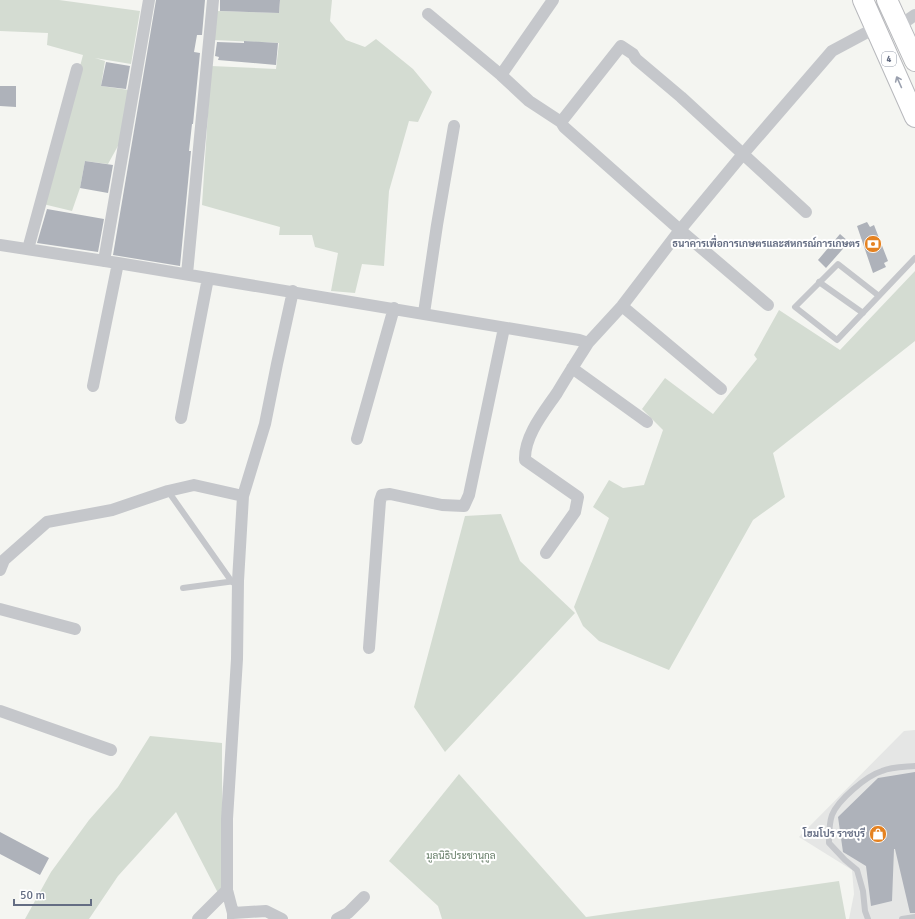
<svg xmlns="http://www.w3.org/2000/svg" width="915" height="919" font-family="Signika,Sarabun,sans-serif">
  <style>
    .built { fill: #e5e6e5 }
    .green { fill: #d4dcd2 }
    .building { fill: #aeb2ba }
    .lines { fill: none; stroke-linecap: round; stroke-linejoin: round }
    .trunk-casing { stroke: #b7b8bc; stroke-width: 22 }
    .service { stroke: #c5c7cb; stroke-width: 6 }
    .minor { stroke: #c5c7cb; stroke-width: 12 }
    .trunk { stroke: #fff; stroke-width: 20 }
    .oneway { stroke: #9aa0ae }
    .labels { text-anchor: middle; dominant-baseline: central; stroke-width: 4; stroke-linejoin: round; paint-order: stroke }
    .shield { fill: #fff; stroke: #9299a8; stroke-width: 1 }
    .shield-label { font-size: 9px; font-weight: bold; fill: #646d83 }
    .poi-label { font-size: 10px; font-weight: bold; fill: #646d83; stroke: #fff; text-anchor: end }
    .park-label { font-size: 10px; fill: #627a64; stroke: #fff }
  </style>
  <rect width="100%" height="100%" fill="#f4f5f1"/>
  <path class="built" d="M915,730V919H849L854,894L852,870L799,837L904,731Z"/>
  <path class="green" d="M0,0H59L140,11L131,64L95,58L105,61L101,86L129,90L119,144L108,164L85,161L80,188L72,211L43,204L83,55L47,45L48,33L0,31Z
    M280,0H332L330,21L346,40L365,47L376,39L413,69L432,92L418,122L409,121L389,191L384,266L362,264L355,293L331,291L338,253L315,247L312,235H279L280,227L202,205L211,66L276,69L279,43L214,40L217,11L279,13Z
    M915,271V341L773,453L785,497L753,520L669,670L599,641L583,626L574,607L609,518L593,507L609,480L623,488L644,485L663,430L642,409L665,378L713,414L757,359L754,355L779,310L840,350Z
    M501,514L520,561L575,613L445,752L414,707L465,516Z
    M150,736L222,743V779L224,887L218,893L176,812L118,876L89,919H25L51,872L89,820L118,787Z
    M459,774L586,917L839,881L846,919H442L438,906L389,861Z"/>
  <path class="building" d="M156,0H205L202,35H197L194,52L200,53L193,124H192L189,151H191L180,266L113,255Z
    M220,0H280L279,13L220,11Z
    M244,41L278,43L276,65L218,60L219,57L215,56L217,42L244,43Z
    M106,62L130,66L126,89L101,86Z
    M0,86H16V107L0,106Z
    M85,161L113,165L108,193L80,188Z
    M47,209L104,219L98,252L37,243Z
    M867,222L870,227L874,225L888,261L884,263L886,267L873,273L857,226Z
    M840,234L849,242L826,268L818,260Z
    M915,772V913H910L895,849H894L892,901L871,906L866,866L843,852L838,817L878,778Z
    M0,832L49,858L40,875L0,854Z"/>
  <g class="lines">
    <defs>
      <path id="trunk" d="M863,0L915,117
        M887,0L915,61"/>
    </defs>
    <use href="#trunk" class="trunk-casing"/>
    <path class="service" d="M819,282L863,313
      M879,296L838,264L795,307L837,340L915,258
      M168,491L232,582
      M183,588L235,581
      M868,919L865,911L863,891L857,870L845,860L829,843C829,834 829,823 832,815C838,800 866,776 882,771C891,767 905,767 915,766
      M902,919L915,917"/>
    <path class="minor" d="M428,14L501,75L529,101L561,122L564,127L680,230L768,305
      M899,26L915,15
      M501,75L553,0
      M561,122L621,46L633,54L636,59L681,97L806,212
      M0,245L118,263L579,340L588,343L622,306L680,230L743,154L832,51L875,28
      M28,249L77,69
      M104,261L149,0
      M187,274L213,0
      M622,306L721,389
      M424,313L437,225L454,126
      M572,368L647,422
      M93,386L118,263
      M181,418L208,278
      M357,439L394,308
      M546,553L575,512L578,497L525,460C524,436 544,412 557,393C567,376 578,359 588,343
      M0,570L4,560L47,522L112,510L168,491L194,485L243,496
      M0,609L75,629
      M369,648L380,501L382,495L390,494L442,505L464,506L469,495L504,328
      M0,711L111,750
      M233,913L266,911L282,919
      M198,919L227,890
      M233,919V913L227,890V819L237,659L238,581L243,496L265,424L277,364L293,291
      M337,919L348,913L364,897"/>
    <use href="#trunk" class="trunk"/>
  </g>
  <defs><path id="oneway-shaft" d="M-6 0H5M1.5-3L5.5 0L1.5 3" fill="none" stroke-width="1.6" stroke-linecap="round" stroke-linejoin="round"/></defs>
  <use class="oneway" href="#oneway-shaft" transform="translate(899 82) rotate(-114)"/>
  <defs>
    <symbol id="bank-disc" viewBox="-11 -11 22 22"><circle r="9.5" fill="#e58221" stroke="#fff"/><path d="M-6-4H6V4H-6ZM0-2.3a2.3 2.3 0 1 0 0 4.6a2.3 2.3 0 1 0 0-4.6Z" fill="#fff"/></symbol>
    <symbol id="shop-disc" viewBox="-11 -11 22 22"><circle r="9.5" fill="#e58221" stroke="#fff"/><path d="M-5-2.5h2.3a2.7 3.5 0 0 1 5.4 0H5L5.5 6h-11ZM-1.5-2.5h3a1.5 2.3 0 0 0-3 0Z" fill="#fff"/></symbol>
  </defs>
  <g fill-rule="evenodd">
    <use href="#bank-disc" x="863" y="234" width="20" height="20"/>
    <use href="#shop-disc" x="868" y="824" width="20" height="20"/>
  </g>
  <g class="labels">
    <rect class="shield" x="882" y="52" width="14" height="14" rx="3"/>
    <g class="shield-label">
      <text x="889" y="59">4</text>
    </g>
    <g class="poi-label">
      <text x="860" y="244">ธนาคารเพื่อการเกษตรและสหกรณ์การเกษตร</text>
      <text x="865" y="834">โฮมโปร ราชบุรี</text>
    </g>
    <g class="park-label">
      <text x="461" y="856">มูลนิธิประชานุกูล</text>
    </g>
  </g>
  <path d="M14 899v6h77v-6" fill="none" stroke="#646d83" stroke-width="2"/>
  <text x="20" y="899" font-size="12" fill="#646d83" stroke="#ffffff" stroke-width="3" paint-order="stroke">50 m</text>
</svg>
